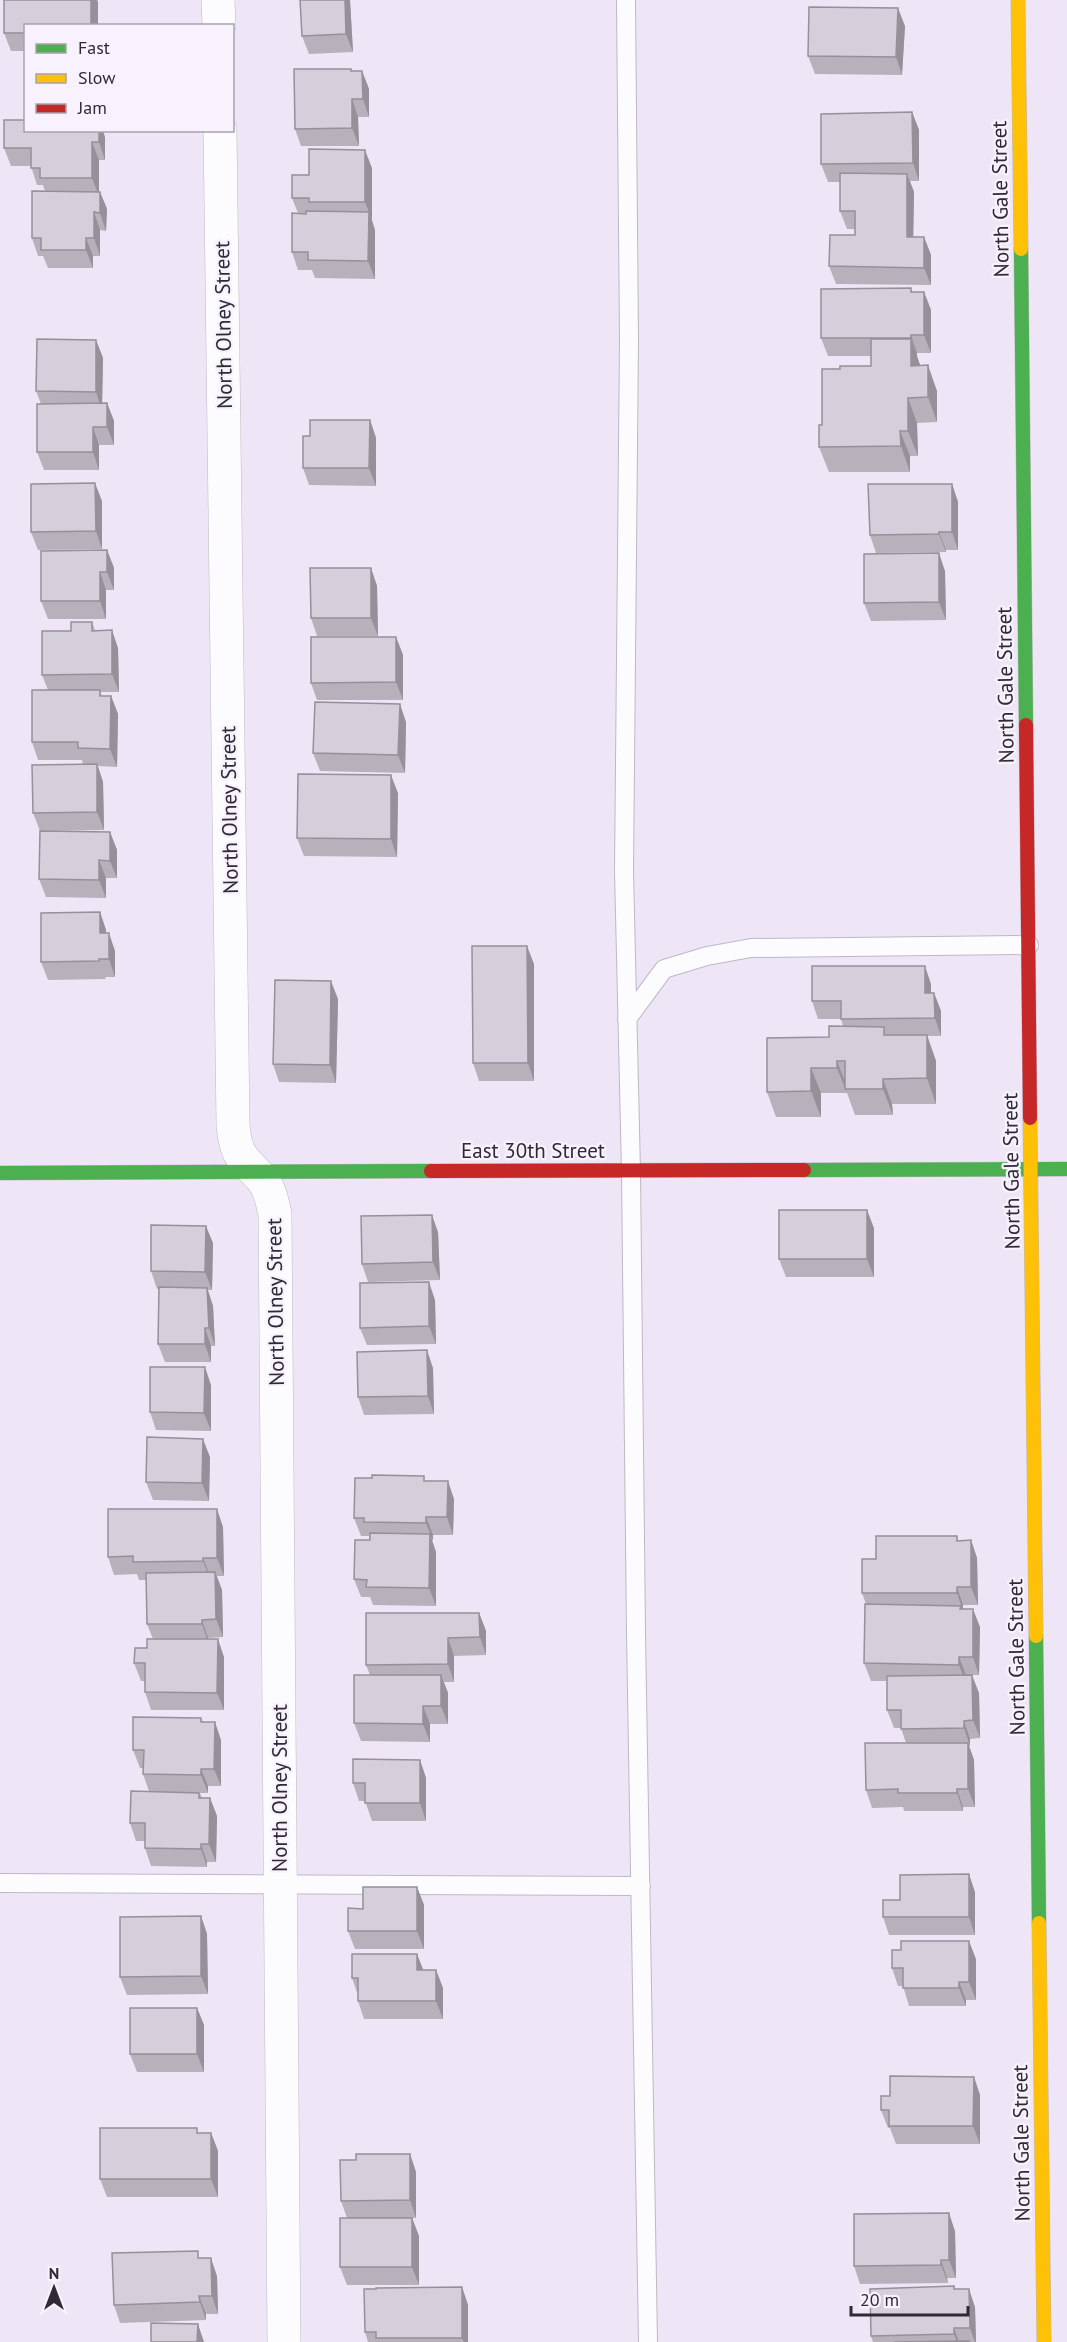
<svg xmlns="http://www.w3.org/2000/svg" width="1067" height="2342" font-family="'PT Sans',sans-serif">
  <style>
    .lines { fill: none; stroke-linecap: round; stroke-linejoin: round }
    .lane-casing { stroke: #bfb8c4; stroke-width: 20 }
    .street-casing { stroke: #bfb8c4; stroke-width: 34 }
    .fast-casing { stroke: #bfb8c4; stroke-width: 15 }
    .slow-casing { stroke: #bfb8c4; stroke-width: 15 }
    .jam-casing { stroke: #bfb8c4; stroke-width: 15 }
    .lane { stroke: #fcfbfe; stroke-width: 18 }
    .street { stroke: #fcfbfe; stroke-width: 33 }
    .fast { stroke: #4caf50; stroke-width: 14 }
    .slow { stroke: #ffc107; stroke-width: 14 }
    .jam { stroke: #c62828; stroke-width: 14 }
    .wall { fill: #b7b1bc }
    .shaded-wall { fill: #959099 }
    .building { fill: #d5cedb; stroke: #959099; stroke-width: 1.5 }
    .labels { text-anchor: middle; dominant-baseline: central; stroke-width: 4.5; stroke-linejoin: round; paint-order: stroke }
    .street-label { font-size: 21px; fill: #2f2a34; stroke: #f7f2fd }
  </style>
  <rect width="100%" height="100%" fill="#eee6f6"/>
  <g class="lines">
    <defs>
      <path id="lane" d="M626,0L629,340L624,871L631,1171L636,1633L648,2342
        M627,1019L664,969L707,956L751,948L1029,945
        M0,1883L641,1886"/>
      <path id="street" d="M218,0L219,26
        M220,130L233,1125C236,1157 242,1157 261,1178C270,1188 272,1201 275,1214L284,2342"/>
      <path id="fast" d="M1021,249L1026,725
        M804,1170L1067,1169
        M0,1173L431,1171
        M1036,1636L1039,1923"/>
      <path id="slow" d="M1018,0L1021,249
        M1030,1118L1036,1636
        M1039,1923L1044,2342"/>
      <path id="jam" d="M1026,725L1030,1118
        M431,1171L804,1170"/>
    </defs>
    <use href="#lane" class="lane-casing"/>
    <use href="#street" class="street-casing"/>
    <use href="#fast" class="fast-casing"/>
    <use href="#slow" class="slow-casing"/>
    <use href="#jam" class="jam-casing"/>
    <use href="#lane" class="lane"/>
    <use href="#street" class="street"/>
    <use href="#fast" class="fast"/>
    <use href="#slow" class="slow"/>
    <use href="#jam" class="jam"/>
  </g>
  <path class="wall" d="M4,0H97L98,2V26H26V51H11L4,33Z
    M300,0H350L353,52L309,54L302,36Z
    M905,26L902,75L815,74L808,56Z
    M352,71H362L369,89V117H358L359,146H301L295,129Z
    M912,112L919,130V181H910L914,192L913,237H924L931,255V285L836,284L829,266L855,235V229H847L840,211V182H828L821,164Z
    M26,130H103L105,138V160H99V192H100L107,209L106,231L100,230V256H93V268H48L43,256H38L32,238L45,191L43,185H37L31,166H11L4,148Z
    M372,168V220L375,230V279L315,278L312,270H298L292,252L298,213L292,198L309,175Z
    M911,288L912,292H924L931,310V353H917V356L920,365L937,391V422L917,423L918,456H910V472H829L819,447L822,425L840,369L871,366V356H828L821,338Z
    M96,340L103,358L102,403H107L114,421V445H99V470H44L37,452L41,404L36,391Z
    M370,420L376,438V486L309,485L303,468L310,436Z
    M952,484L958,502V550H946V552L876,553L870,535Z
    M102,501V549L38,550L31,532Z
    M107,550L114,568V590H106V619H48L41,601Z
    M371,568L377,586L378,636H317L311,618Z
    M945,571L946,620L871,621L864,603Z
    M92,622L95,630L118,648L119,692H100L102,696H111L118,714L117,767L98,766L103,782L104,830L40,831L33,813L83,764L82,760H38L32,742L48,690L42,675L71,631Z
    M396,637L403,655V700H317L311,683Z
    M406,722L405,773L320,771L313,753Z
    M398,793L397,857L304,856L297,838Z
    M110,832L117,850V878H106V898L46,897L39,879Z
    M100,912L106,930V933L115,951V977H105L106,979L48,980L41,962Z
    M534,964V1081H479L473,1063Z
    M931,984V993H934L941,1011V1036H927L936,1061V1104H892L893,1115H855L847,1093H821V1117H776L767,1092L829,1037L843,1026L841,1019H818L812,1001Z
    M338,999L336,1083L279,1082L273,1064Z
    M874,1228V1277H786L779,1259Z
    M438,1232L440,1280L368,1282L362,1264Z
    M213,1243L212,1290H208L213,1306L215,1346H211V1362H165L158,1344L159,1289H157L151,1271Z
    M435,1300L436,1344L367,1345L360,1328Z
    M433,1368L434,1414L364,1415L358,1397Z
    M211,1385V1431L156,1430L150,1412Z
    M210,1457L209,1501L153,1500L146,1482Z
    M426,1481L454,1499L453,1535H433L432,1541L436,1552V1606L373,1605L370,1597H361L354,1579L370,1540L369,1536H361L354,1518Z
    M223,1527L224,1576H217L222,1590L223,1637L208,1638V1639L224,1657V1710H151L145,1692V1681H141L134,1663L147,1648L153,1639L147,1624L146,1580H139L137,1574L114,1575L108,1557Z
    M957,1536L958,1541L971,1540L977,1558L978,1605H963V1609L980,1627L979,1675H966L979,1693L980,1738L970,1739V1746H969L974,1760L975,1807H963V1811H904L903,1807L872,1808L866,1790L906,1743L901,1728H894L887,1710V1681H871L864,1663L866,1604L862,1593L876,1559Z
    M479,1613L486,1631V1655L454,1656V1682H444L448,1693V1724H430V1742L361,1741L354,1723L370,1675L366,1665Z
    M201,1718L203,1722L221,1740V1786H208V1793H200L202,1798H210L217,1816L216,1862H207V1867L151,1866L145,1848V1841H136L130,1823L149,1791L143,1774V1768H140L133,1750Z
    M420,1760L426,1778V1821H372L365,1801H359L353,1783Z
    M417,1887L424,1905V1949H355L348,1931L363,1909Z
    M975,1892V1935H889L883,1917L900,1900Z
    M201,1916L207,1934L208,1994L127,1995L120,1977Z
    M417,1954L423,1970H436L443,1988V2019H364L358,2001V1995L352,1978Z
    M976,1959V2000H966V2006H909L903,1986H898L892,1968Z
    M197,2008L204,2025V2072H137L130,2054Z
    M974,2077L980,2095V2144H896L890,2128H888L881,2110L890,2096Z
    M199,2133H211L218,2151V2197H107L100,2179Z
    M410,2154L416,2172V2218H412L419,2236V2285H347L340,2267L347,2218L341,2201L356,2160Z
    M955,2231L956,2278H947L948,2283L860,2284L854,2266Z
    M201,2258L217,2276L218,2314H206V2320L120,2323L114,2305Z
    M462,2287L468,2305V2342H368L365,2332Z
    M956,2289L975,2307L976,2342H873L871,2336Z"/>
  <path class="shaded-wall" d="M91,0H97L98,2V26H91Z
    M345,0H350L353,52L346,34Z
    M898,8L905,26L902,75L896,57Z
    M362,71L369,89V117L363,99Z
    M352,99L358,117L359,146L352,128Z
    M912,112L919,130V181L913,163Z
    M99,130H103L105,138V160L99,142Z
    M92,142L99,160V196L92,178Z
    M365,150L372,168V220L365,202Z
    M907,174L914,192L913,255L907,237Z
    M100,192L107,209L106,231L100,213Z
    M94,212L100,230V256L94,238Z
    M369,212L375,230V279L368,261Z
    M924,237L931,255V285L924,268Z
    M86,238L93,256V268L86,250Z
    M924,292L931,310V353L924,335Z
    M911,335L917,353V356L911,338Z
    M911,339L920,365L921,391L911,366Z
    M96,340L103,358L102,410L96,392Z
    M928,365L937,391V422L928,397Z
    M908,398L917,423L918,456L908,431Z
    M107,403L114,421V445L107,427Z
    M370,420L376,438V486L369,468Z
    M93,427L99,445V470L93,452Z
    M900,431L910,456V472L901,446Z
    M95,483L102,501V549L96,531Z
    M952,484L958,502V550L952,532Z
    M939,532L946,550V552L939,534Z
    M107,550L114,568V590L107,572Z
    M939,553L945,571L946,620L939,602Z
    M371,568L377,586L378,636L371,618Z
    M100,572L106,590V619L100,601Z
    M112,630L118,648L119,692L112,674Z
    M396,637L403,655V700L396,682Z
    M111,696L118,714L117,767L110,749Z
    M400,704L406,722L405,773L398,755Z
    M97,764L103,782L104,830L97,812Z
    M391,775L398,793L397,857L391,839Z
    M110,832L117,850V878L110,861Z
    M99,860L106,878V898L99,880Z
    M100,912L106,930V951L100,933Z
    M109,933L115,951V977L109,959Z
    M527,946L534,964V1081L528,1063Z
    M925,966L931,984V1011L925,993Z
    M331,981L338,999L336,1083L330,1065Z
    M934,993L941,1011V1036L935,1018Z
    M927,1035L936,1061V1104L927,1078Z
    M837,1061L847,1087L845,1089L847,1093L837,1068Z
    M811,1068L821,1093V1117L811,1091Z
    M883,1079L892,1104L893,1115L883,1089Z
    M867,1210L874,1228V1277L867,1259Z
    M432,1215L438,1232L440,1280L433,1262Z
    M206,1226L213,1243L212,1290L205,1272Z
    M429,1282L435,1300L436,1344L429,1326Z
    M207,1288L213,1306L215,1346L209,1328Z
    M205,1328L211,1346V1362L205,1344Z
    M427,1350L433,1368L434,1414L428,1396Z
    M205,1367L211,1385V1431L204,1413Z
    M203,1439L210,1457L209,1501L202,1483Z
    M448,1481L454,1499L453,1535L447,1517Z
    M217,1509L223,1527L224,1576L217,1558Z
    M426,1517L433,1535V1541L426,1523Z
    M430,1534L436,1552V1606L429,1588Z
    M971,1540L977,1558L978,1605L971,1587Z
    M203,1558L210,1576V1579L203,1561Z
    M215,1572L222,1590L223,1637L216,1619Z
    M957,1587L963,1605V1611L957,1593Z
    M973,1609L980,1627L979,1675L973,1657Z
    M479,1613L486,1631V1655L480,1637Z
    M202,1620L208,1638V1642L202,1624Z
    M448,1638L454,1656V1682L448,1664Z
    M218,1639L224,1657V1710L217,1693Z
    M959,1657L966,1675V1683L959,1665Z
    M441,1675L448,1693V1724L441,1706Z
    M972,1675L979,1693L980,1738L973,1720Z
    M423,1706L430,1724V1742L423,1724Z
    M964,1721L970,1739V1746L964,1728Z
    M215,1722L221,1740V1786L214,1769Z
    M968,1743L974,1760L975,1807L968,1789Z
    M420,1760L426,1778V1821L420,1803Z
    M201,1769L208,1786V1793L201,1775Z
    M957,1789L963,1807V1811L957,1793Z
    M210,1798L217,1816L216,1862L209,1844Z
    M201,1844L207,1862V1867L201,1849Z
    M969,1874L975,1892V1935L969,1917Z
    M417,1887L424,1905V1949L417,1931Z
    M201,1916L207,1934L208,1994L201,1976Z
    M969,1941L976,1959V2000L969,1982Z
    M417,1954L424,1972L417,1970Z
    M436,1970L443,1988V2019L436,2001Z
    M959,1982L966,2000V2006L959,1988Z
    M197,2008L204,2025V2072L197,2054Z
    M974,2077L980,2095V2144L973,2126Z
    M211,2133L218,2151V2197L211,2179Z
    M410,2154L416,2172V2218L410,2200Z
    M949,2213L955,2231L956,2278L949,2260Z
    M412,2218L419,2236V2285L412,2267Z
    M211,2258L217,2276L218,2314L212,2296Z
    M941,2260L947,2278L948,2283L941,2265Z
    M462,2287L468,2305V2342H464L462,2338Z
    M969,2289L975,2307L976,2342H975L970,2328Z
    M199,2296L206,2314V2320L200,2302Z
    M198,2324L204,2342H197Z
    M954,2328L959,2342H957L954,2334Z"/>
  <path class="building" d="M4,0H91V26H26V33H4Z
    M300,0H345L346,34L302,36Z
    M809,7L898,8L896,57L808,56Z
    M294,69H351V71H362L363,99H352V128L295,129Z
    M912,112L913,163L821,164V114Z
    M4,120H26V130H99V142H92V178H40V168H31V148H4Z
    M309,149L365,150V202H309V198H292V175H309Z
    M840,173L907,174V237H924V268L829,266L830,235H855V211H840Z
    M32,191L100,192V213L94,212V238H86V250H41V238H32Z
    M306,211L369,212L368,261L308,260V252H292V213L306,214Z
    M911,288V292H924V335H911V338H821V289Z
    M37,339L96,340V392L36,391Z
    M871,339H911V366L928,365V397L908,398V431H900L901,446L819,447V425H822V369H840V366H871Z
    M107,403V427H93V452H37V404Z
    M310,420H370L369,468H303V436H310Z
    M95,483L96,531L31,532V484Z
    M868,484H952V532H939V534L870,535Z
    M107,550V572H100V601H41V551Z
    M939,553V602L864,603V554Z
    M310,568H371V618H311Z
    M71,622H92V631L112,630V674L42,675V631H71Z
    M311,637H396V682L311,683Z
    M32,690H100V696H111L110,749L78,748V742H32Z
    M315,702L400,704L398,755L313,753Z
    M97,764V812L33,813L32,765Z
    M298,774L391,775V839L297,838Z
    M40,831L110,832V861L99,860V880L39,879Z
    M100,912V933H109V959H99V961L41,962V913Z
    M472,946H527L528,1063H473Z
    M812,966H925V993H934L935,1018L841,1019V1001H812Z
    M275,980L331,981L330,1065L273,1064Z
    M829,1026L884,1027V1035H927V1078L883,1079V1089H845V1061H837V1068H811V1091L767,1092V1038L829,1037Z
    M779,1210H867V1259H779Z
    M432,1215L433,1262L362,1264L361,1216Z
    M151,1225L206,1226L205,1272L151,1271Z
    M429,1282V1326L360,1328V1283Z
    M159,1287L207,1288L209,1328H205V1344H158Z
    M427,1350L428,1396L358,1397L357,1352Z
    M150,1367H205L204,1413L150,1412Z
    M147,1437L203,1439L202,1483L146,1482Z
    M372,1475L424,1476V1481H448L447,1517H426V1523L364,1522V1518H354L355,1478H372Z
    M108,1509H217V1558H203V1561L133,1562V1556L108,1557Z
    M370,1533L430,1534L429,1588L366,1587L367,1580L354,1579L355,1540H370Z
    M876,1536H957V1541L971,1540V1587H957V1593H862V1559H876Z
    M215,1572L216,1619L202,1620V1624H147L146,1573Z
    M865,1604L961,1606L960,1609H973V1657H959V1665L864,1663Z
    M366,1613H479L480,1637L448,1638V1664L366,1665Z
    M147,1639H218L217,1693L145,1692V1663H134L135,1648H147Z
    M354,1675H441V1706H423V1724L354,1723Z
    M972,1675L973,1720L964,1721V1728L901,1729V1710H887V1676Z
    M133,1717L201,1718V1722H215L214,1769H201V1775L143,1774L144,1750H133Z
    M865,1743H968V1789H957V1793H898V1789L866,1790Z
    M353,1759L420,1760V1803H365V1783H353Z
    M131,1791L199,1793V1798H210L209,1844H201V1849L145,1848V1823H130Z
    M969,1874V1917H883V1900H900V1875Z
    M363,1887H417V1931H348V1908L363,1909Z
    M201,1916V1976L120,1977V1917Z
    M901,1941H969V1982H959V1988H903V1968H892V1950H901Z
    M352,1954H417V1970H436V2001H358V1978H352Z
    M130,2008H197V2054H130Z
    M890,2076L974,2077L973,2126H889V2110H881V2096H890Z
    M100,2128H197V2133H211V2179H100Z
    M356,2154H410V2200L341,2201L340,2160H356Z
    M949,2213V2260H941V2265L854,2266V2214Z
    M340,2218H412V2267H340Z
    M198,2251V2258H211L212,2296H199L200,2302L114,2305L112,2253Z
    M954,2286V2289H969L970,2328H954V2334L871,2336L870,2289Z
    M462,2287V2338H376V2332H365L364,2289H376V2288Z
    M151,2323L198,2324L197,2342H151Z
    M969,2341V2342H894Z"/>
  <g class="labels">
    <g class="street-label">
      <text transform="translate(1000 199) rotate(-91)">North Gale Street</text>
      <text transform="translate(223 325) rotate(-91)">North Olney Street</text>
      <text transform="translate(1005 685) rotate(-91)">North Gale Street</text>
      <text transform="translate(229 810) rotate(-91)">North Olney Street</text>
      <text x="533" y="1150">East 30th Street</text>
      <text transform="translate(1011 1171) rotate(-91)">North Gale Street</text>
      <text transform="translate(275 1302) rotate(-91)">North Olney Street</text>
      <text transform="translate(1016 1657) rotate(-91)">North Gale Street</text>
      <text transform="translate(279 1788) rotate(-90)">North Olney Street</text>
      <text transform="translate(1021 2143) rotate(-91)">North Gale Street</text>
    </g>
  </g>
  <rect x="24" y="24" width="210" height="108" fill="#f7f2fd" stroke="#a7a2ad" stroke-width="1.5"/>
  <rect x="36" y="44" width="30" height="9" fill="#4caf50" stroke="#a7a2ad" stroke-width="1.5"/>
  <text x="78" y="54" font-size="18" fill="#2f2a34">Fast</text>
  <rect x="36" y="74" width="30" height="9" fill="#ffc107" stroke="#a7a2ad" stroke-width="1.5"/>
  <text x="78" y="84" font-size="18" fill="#2f2a34">Slow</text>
  <rect x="36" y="104" width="30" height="9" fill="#c62828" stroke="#a7a2ad" stroke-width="1.5"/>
  <text x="78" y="114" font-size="18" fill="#2f2a34">Jam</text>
  <g transform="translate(54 2288)" stroke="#f7f2fd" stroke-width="4.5" paint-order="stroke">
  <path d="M0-4.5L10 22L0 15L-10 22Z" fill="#2f2a34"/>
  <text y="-9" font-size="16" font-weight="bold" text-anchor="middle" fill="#2f2a34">N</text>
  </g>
  <path d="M851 2306v9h117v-9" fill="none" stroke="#2f2a34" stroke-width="3"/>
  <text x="860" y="2306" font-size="18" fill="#2f2a34" stroke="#f7f2fd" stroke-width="4.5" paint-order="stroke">20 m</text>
</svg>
